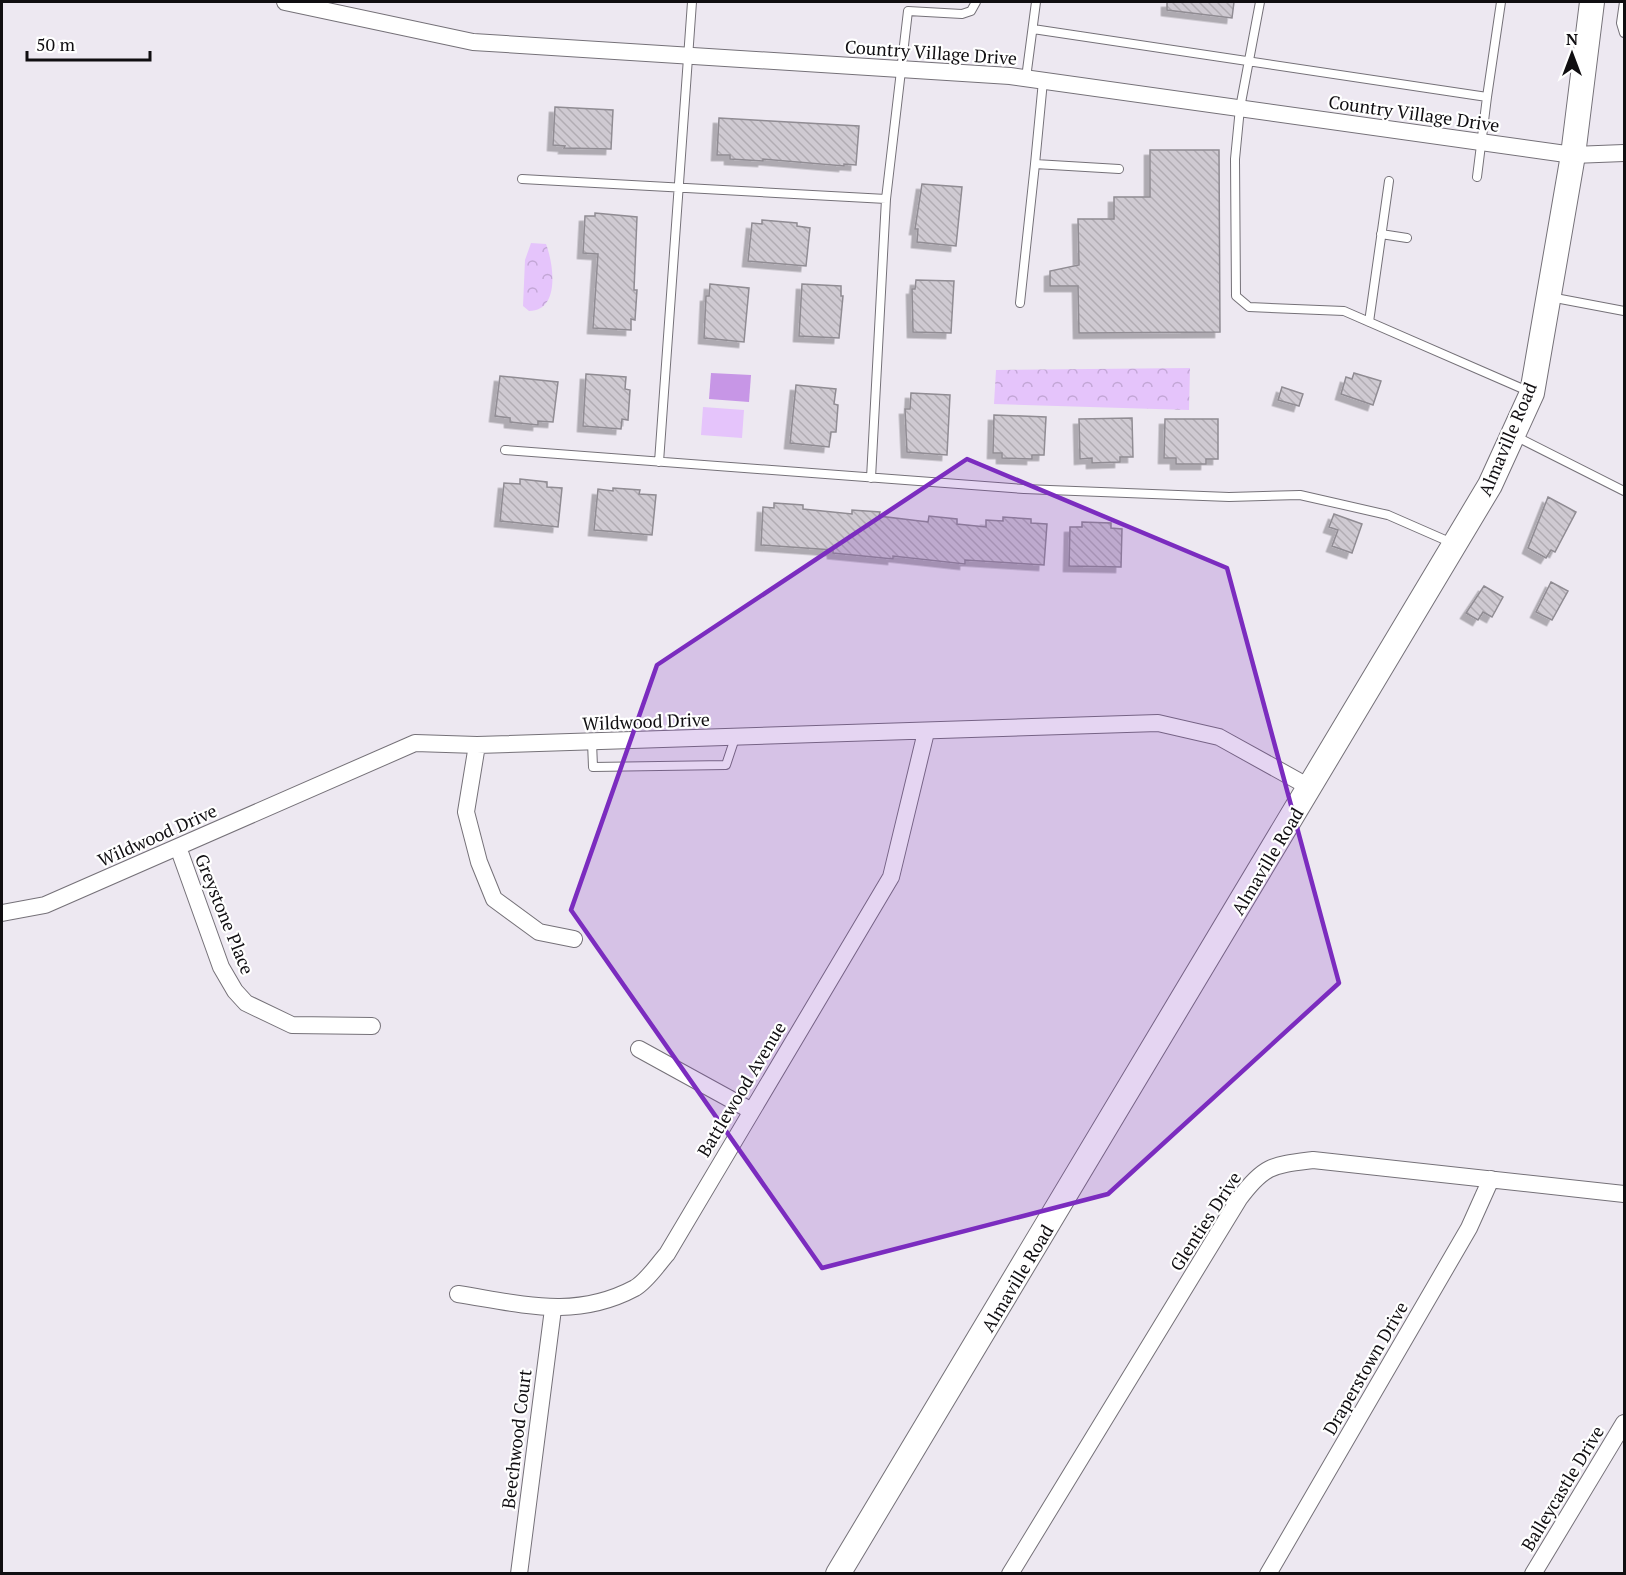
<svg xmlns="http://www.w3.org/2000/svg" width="1626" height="1575" font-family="'PT Serif',serif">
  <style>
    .forest { fill: url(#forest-crowns) }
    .pitch { fill: #e5c4fb }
    .water { fill: #c796e6 }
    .building { fill: url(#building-back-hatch); stroke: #908c93; stroke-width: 1.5; filter: url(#shadow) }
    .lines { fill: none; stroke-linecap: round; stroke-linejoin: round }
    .lane-casing { stroke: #757178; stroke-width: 10 }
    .street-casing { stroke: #757178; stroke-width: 18 }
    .secondary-casing { stroke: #757178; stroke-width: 26 }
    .lane { stroke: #fff; stroke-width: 8 }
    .street { stroke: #fff; stroke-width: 16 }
    .secondary { stroke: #fff; stroke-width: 24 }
    .marked { fill: #7b2cbf; fill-opacity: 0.2; stroke: #7b2cbf; stroke-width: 4.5; stroke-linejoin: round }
    .labels { text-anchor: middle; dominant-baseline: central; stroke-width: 4.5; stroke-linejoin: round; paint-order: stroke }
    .street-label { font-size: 18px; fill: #100e11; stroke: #fff }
  </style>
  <defs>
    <pattern id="forest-crowns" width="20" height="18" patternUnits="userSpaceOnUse" patternTransform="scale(1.5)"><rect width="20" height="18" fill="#e5c4fb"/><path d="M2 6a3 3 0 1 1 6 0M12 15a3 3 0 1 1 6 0" fill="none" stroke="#c3a7d6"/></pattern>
    <pattern id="building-back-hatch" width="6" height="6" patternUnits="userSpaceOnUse" patternTransform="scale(1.5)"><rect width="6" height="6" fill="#cfcad2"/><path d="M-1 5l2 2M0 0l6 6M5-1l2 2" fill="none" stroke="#b1acb3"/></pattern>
    <filter id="shadow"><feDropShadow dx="-5.5" dy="5.5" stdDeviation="0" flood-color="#0004"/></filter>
  </defs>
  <rect width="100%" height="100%" fill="#ede8f1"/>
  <path class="forest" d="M531,243L546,244C554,265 560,311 529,311L523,306L525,260Z
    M1190,368L1189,410L994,404L996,370Z"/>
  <path class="pitch" d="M703,407L744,410L742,438L701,435Z"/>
  <path class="water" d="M711,373L751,375L749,402L709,399Z"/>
  <path class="building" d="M1167,2H1234L1232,18L1167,10Z
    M555,107L613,110L611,149L564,148L565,146L553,145Z
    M719,118L859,126L856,165L844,164V166L763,159V161L730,159V155H717Z
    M1150,150H1219L1220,332L1079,333L1078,286H1050V271L1079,265L1078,219H1114V197H1150Z
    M922,184L962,187L956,246L917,242L918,229H915Z
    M595,213L637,217L634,290H637L635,320L631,319V330L593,328L598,254L583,253L585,216H595Z
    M762,220L797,223V226L810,228L806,266L748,261L752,223L762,224Z
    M916,280L954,281L951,333L913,332L912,289H915Z
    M710,284L749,288L744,342L704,338L706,296H709Z
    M802,284L841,286V296H843L839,338L799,336Z
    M1354,373L1381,381L1373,405L1341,394L1346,377L1352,379Z
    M586,374L626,377L625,389L630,390L628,420L622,419L621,429L583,426Z
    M500,376L558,382L553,422L538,421V425L510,422V418L495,416Z
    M796,385L836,389L834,404L838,405L836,432H831L829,447L790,443Z
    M1282,387L1303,394L1299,406L1278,400Z
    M911,393L950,395L947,455L907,452L905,409H910Z
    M994,415L1046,417L1044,455H1032V459L1002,458V453H993Z
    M1132,418L1133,457H1120V462L1092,463V458L1080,459L1079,419Z
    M1165,419H1218V459H1206V464H1176V458H1164Z
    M520,479L547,482V487L562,488L558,527L500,521L504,483L520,484Z
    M613,488L640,490L639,494L656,495L652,535L594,530L598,489L613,491Z
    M1548,497L1576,512L1555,552L1551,550L1546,558L1528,548Z
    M774,503L803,505V509L852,514V510L880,512L879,516L928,522L929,516L957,519V524L986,527V520L1003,521V517L1031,519V523L1047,524L1044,565L965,560V564L893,556V559L833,553V550L761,545L763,507L774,508Z
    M1334,514L1362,524L1352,553L1332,546L1338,530L1329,527Z
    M1082,522L1111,523V528L1122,529L1121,567L1069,566L1070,527H1082Z
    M1551,582L1568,591L1552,620L1536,612Z
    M1484,586L1503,597L1492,617L1483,612L1478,620L1466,613Z"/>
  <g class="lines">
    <defs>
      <path id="lane" d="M1260,2L1240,108L1235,159L1236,296L1249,307L1344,311L1530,392
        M1624,2L1621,23L1624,33
        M1033,29L1487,97L1501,2
        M1026,78L1036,2
        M1043,81L1035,164L1119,169
        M1477,177L1487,97
        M522,179L886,199
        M1381,234L1407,238
        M1550,297L1624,311
        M1020,303L1035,164
        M1369,322L1389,181
        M1513,435L1624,491
        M505,450L1024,489L1229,497L1300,495L1388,515L1452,543
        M659,462L692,2
        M871,478L886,199L908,11L962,14L971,11L976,2
        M592,742L593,767L726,765L735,738"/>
      <path id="street" d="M285,2L473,42L1010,76L1573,155L1624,153
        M477,745L466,812L479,862L494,899L539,932L574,939
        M178,847L221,967L235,991L246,1003L292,1025L372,1026
        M2,913L45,905L415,743L477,745L1158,723L1219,737L1311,788
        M639,1049L750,1110
        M458,1294C522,1304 575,1320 635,1288C647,1281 658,1264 667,1254L891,877L926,732
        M519,1574L553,1309
        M1010,1574L1239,1199C1264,1165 1273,1165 1313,1160L1624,1194
        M1268,1574L1469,1228L1491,1179
        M1533,1574L1624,1423"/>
      <path id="secondary" d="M838,1574L1490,485L1532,393L1573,155L1592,2"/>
    </defs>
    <use href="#lane" class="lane-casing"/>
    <use href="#street" class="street-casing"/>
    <use href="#secondary" class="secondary-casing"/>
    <use href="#lane" class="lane"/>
    <use href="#street" class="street"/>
    <use href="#secondary" class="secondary"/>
  </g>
  <path class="marked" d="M967,459L1227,568L1339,983L1108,1194L822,1268L571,910L657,665Z"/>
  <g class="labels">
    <g class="street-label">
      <text transform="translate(931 52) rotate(4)">Country Village Drive</text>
      <text transform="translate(1414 113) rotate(8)">Country Village Drive</text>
      <text transform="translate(1507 439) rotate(-67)">Almaville Road</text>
      <text transform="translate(646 721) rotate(-2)">Wildwood Drive</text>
      <text transform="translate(157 835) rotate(-24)">Wildwood Drive</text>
      <text transform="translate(1267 861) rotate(-59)">Almaville Road</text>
      <text transform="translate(225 914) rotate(68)">Greystone Place</text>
      <text transform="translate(741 1089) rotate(-59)">Battlewood Avenue</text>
      <text transform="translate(1205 1221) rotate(-57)">Glenties Drive</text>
      <text transform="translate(1017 1278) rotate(-59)">Almaville Road</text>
      <text transform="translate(1365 1368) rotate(-60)">Draperstown Drive</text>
      <text transform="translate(516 1439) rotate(-83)">Beechwood Court</text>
      <text transform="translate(1562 1488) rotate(-59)">Balleycastle Drive</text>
    </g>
  </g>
  <rect width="1626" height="1575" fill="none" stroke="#100e11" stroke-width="6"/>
  <g transform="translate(1572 54)" stroke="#ffffff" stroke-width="4.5" paint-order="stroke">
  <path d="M0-4.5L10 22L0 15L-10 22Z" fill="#100e11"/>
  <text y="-9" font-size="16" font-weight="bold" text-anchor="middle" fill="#100e11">N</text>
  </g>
  <path d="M27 51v9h123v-9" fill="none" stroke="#100e11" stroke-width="3"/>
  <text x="36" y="51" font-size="18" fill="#100e11" stroke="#ffffff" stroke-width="4.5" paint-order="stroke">50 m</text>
</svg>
